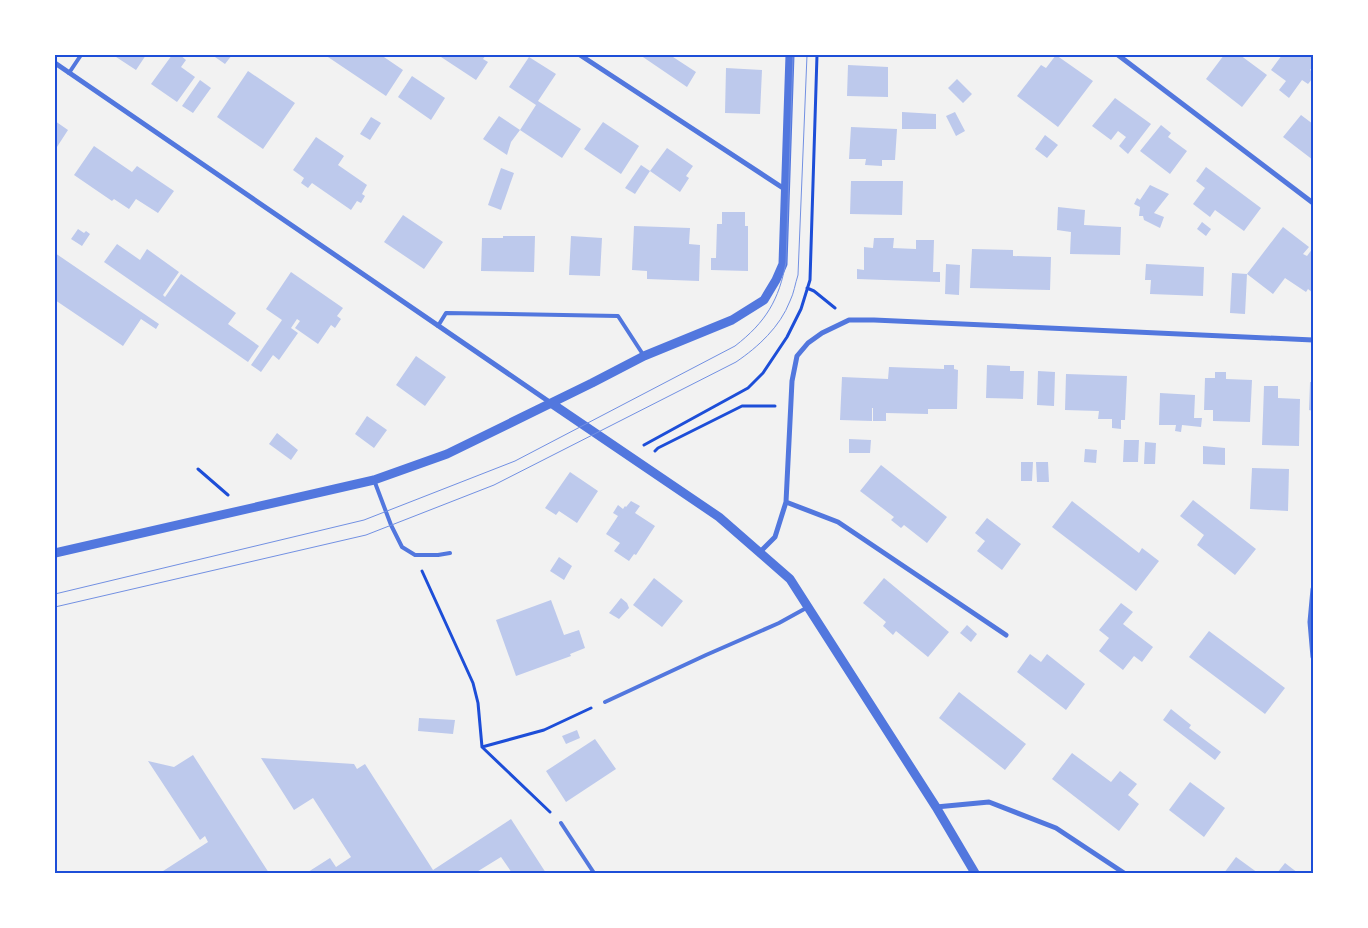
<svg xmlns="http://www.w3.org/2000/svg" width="1368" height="928" font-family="'Crimson Pro',serif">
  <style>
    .building { fill: #bdc9ec }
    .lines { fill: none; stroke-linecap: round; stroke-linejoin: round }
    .path { stroke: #1d4ed8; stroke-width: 3 }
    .service { stroke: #5277de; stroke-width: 4 }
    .minor { stroke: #5277de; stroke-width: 5 }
    .tertiary { stroke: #5277de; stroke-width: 9 }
    .tram { stroke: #7290e2; stroke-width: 1 }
    .neatline { fill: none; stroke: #1d4ed8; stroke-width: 2 }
  </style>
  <rect width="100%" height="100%" fill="#f2f2f2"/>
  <path class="building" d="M113,55H146L136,70Z
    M172,55H180L186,60L181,67L195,77L177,102L151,84Z
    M217,55H232L225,64L215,57Z
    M325,55H381L403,70L386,96Z
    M438,55H486L483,59L488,62L476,80Z
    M640,55H670L696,72L687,87Z
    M1056,55L1093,81L1058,127L1017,96L1041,65L1046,68Z
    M1224,55H1240L1267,75L1242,107L1206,79Z
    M1282,55H1309L1313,58V66L1310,70L1313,72V78L1308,84L1302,80L1289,98L1279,90L1286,81L1271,70Z
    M529,57L556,74L538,101L581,129L562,158L520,130L536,105L509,87Z
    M848,65L888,67V97L847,96Z
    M726,68L762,70L760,114L725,113Z
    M248,71L295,103L263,149L217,117Z
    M412,76L445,98L431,120L398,97Z
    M957,79L972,94L963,103L948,88Z
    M200,80L211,88L193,113L182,106Z
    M1115,98L1151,124L1128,154L1119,146L1126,137L1118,131L1111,140L1092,126Z
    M902,112L936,114V129H902Z
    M955,112L965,131L956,136L946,116Z
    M1301,115L1313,124V160L1283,137Z
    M499,116L520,130L511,142L507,155L483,139Z
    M371,117L381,123L370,140L360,134Z
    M55,121L68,130L55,150Z
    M603,122L639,146L621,174L584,149Z
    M1161,125L1171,133L1168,137L1187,151L1170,174L1140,151Z
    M851,127L897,129L895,160H882V166L865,165L866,159H849Z
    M1045,135L1058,145L1047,158L1035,149Z
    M316,137L344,156L338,165L367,185L362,194L365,196L361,203L357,201L351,210L312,183L308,188L301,183L304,178L293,170Z
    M94,146L132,172L137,166L174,191L158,213L136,199L129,209L114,199L112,201L74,175Z
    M667,148L693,166L686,176L689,178L680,192L650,171Z
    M641,165L650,171L635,194L625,188Z
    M1206,167L1261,208L1244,231L1215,210L1210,217L1193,204L1205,188L1196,181Z
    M501,168L514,173L501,210L488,205Z
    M851,181H903L902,215L850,214Z
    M1150,185L1169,194L1154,213L1164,217L1160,228L1144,220L1143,216H1139L1140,207L1134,204L1137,198L1140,200Z
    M1058,207L1085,210L1084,225L1121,227L1120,255L1070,254L1071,232L1057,230Z
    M722,212H745V226H748V271L711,270V258H716L717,224H722Z
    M403,215L443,242L424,269L384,242Z
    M1202,222L1211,229L1206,236L1197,229Z
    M634,226L690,228L689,244L700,245L699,281L647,279V271L632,270Z
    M1283,227L1309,247L1303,254L1307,256L1313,248V293L1308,289L1306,292L1285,278L1273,294L1247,274Z
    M78,229L84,233L86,231L90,234L82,246L71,239Z
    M503,236H535L534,272L481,271L482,238H503Z
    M571,236L602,238L600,276L569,275Z
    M874,238H894L893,248L916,249V240H934L933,272H940V282L857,279V269L864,270V247L873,248Z
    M117,244L140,260L147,249L179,272L163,295L165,297L181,274L236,313L228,324L259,346L248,362L104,262Z
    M972,249L1013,250V256L1051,257L1050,290L970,288Z
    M55,253L159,324L156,329L141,319L123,346L55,300Z
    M946,264L960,265L959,295L945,294Z
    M1146,264L1204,267L1203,296L1150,294L1151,280H1145Z
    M291,272L343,308L337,316L341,319L335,328L331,325L318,344L295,328L300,321L297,319L291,328L298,333L279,360L273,355L261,372L251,365L282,320L266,309Z
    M1232,273L1247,274L1245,314L1230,313Z
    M416,356L446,377L425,406L396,385Z
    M944,365H954V369L958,370L957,409H928V414L886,413V421H873V408H872V421L840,420L842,377L888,379L889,367L944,369Z
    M987,365L1010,366V371H1024L1023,399L986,398Z
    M1038,371L1055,372L1054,406L1037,405Z
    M1215,372H1226V379L1252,380L1250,422L1213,421V410H1204L1205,378H1215Z
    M1066,374L1127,376L1125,420H1121V429L1112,428V419H1098L1099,411L1065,410Z
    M1310,382H1313V411L1309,410Z
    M1264,386H1278V398L1300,399L1299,446L1262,445Z
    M1160,393L1195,395L1194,418H1202L1201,427L1182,425L1181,432L1175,431L1176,425H1159Z
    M367,416L387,430L374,448L355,434Z
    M277,433L298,450L291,460L269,444Z
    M849,439L871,440L870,453H849Z
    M1124,440H1139L1138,462H1123Z
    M1145,442L1156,443L1155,464H1144Z
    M1203,446L1225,448V465L1203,464Z
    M1085,449L1097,450L1096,463L1084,462Z
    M1021,462H1033L1032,481H1021Z
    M1036,462H1048L1049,482H1037Z
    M881,465L947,517L927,543L904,525L901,528L891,520L894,517L860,491Z
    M1252,468L1289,469L1288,511L1250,509Z
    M570,472L598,491L577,523L559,511L556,515L545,508Z
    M1193,500L1256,549L1235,575L1197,545L1204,535L1180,516Z
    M631,501L640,506L635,513L655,526L636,555L634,554L629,561L614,551L620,543L606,534L618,516L613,513L618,505L623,509L625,506L626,507Z
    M1072,501L1139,553L1142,548L1159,561L1136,591L1052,527Z
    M987,518L1021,544L1002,570L977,551L985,541L975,533Z
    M559,557L572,566L564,580L550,571Z
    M654,578L683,601L662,627L633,605Z
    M884,578L949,632L928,657L896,631L893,635L883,626L886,622L863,603Z
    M621,598L627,603L629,608L619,619L609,613Z
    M551,600L564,635L579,630L585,648L570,654L571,656L516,676L496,620Z
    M1121,603L1133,612L1123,624L1153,647L1142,662L1134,656L1123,670L1099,651L1109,638L1099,630Z
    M967,625L977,634L971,642L960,633Z
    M1209,631L1285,688L1265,714L1189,657Z
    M1030,654L1041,662L1047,654L1085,684L1066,710L1017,672Z
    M959,692L1026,744L1005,770L939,718Z
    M1171,709L1191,725L1189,728L1221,752L1215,760L1163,720Z
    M419,718L455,720L453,734L418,731Z
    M577,730L580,738L566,744L562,736Z
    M595,739L616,769L566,802L546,771Z
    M1072,753L1111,782L1120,771L1137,784L1128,795L1139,804L1119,831L1052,779Z
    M193,755L269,873H160L208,842L205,836L200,840L148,761L174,767Z
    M261,758L354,764L357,769L365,764L433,870L511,819L546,873H512L501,857L475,873H309L308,872L330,858L336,867L351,857L313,798L294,810Z
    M1190,782L1225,808L1204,837L1169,810Z
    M1236,857L1258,873H1224Z
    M1285,863L1298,873H1277Z"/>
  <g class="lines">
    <path class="path" d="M807,288L814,291L835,308
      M644,445L748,388L763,373L787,337L801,309L810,280L817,55
      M655,451L658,448L742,406H775
      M198,469L228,495
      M422,571L473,683L478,703L482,747L550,812
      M482,747L544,730L591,708"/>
    <path class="service" d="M69,73L81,55
      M438,326L446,313L618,316L644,356
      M374,480L391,525L402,547L415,555H438L450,553
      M605,702L706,655L779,623L808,607
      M561,823L594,873"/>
    <path class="minor" d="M580,55L786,190
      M1118,55L1313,203
      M55,63L551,403
      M786,502L838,522L1006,635
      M760,552L775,537L786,502L792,381L797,356L808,343L822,333L849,320H874L1313,340
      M1313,589L1310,622L1313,657
      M936,807L989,802L1056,828L1124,873"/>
    <path class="tertiary" d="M551,403L719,517L790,579L936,807L975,873
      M55,553L374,480L447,454L592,383L644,356L732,320L764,300L776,280L783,264L790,55"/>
    <path class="tram" d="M55,594L364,520L515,461L735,346C766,322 779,300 786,262L793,55
      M55,607L366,535L494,485L736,362C758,347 780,327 790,301C794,293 795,284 798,275L807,55"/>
  </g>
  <rect width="1368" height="928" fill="none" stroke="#ffffff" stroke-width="112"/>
  <rect x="56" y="56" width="1256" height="816" class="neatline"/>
</svg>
